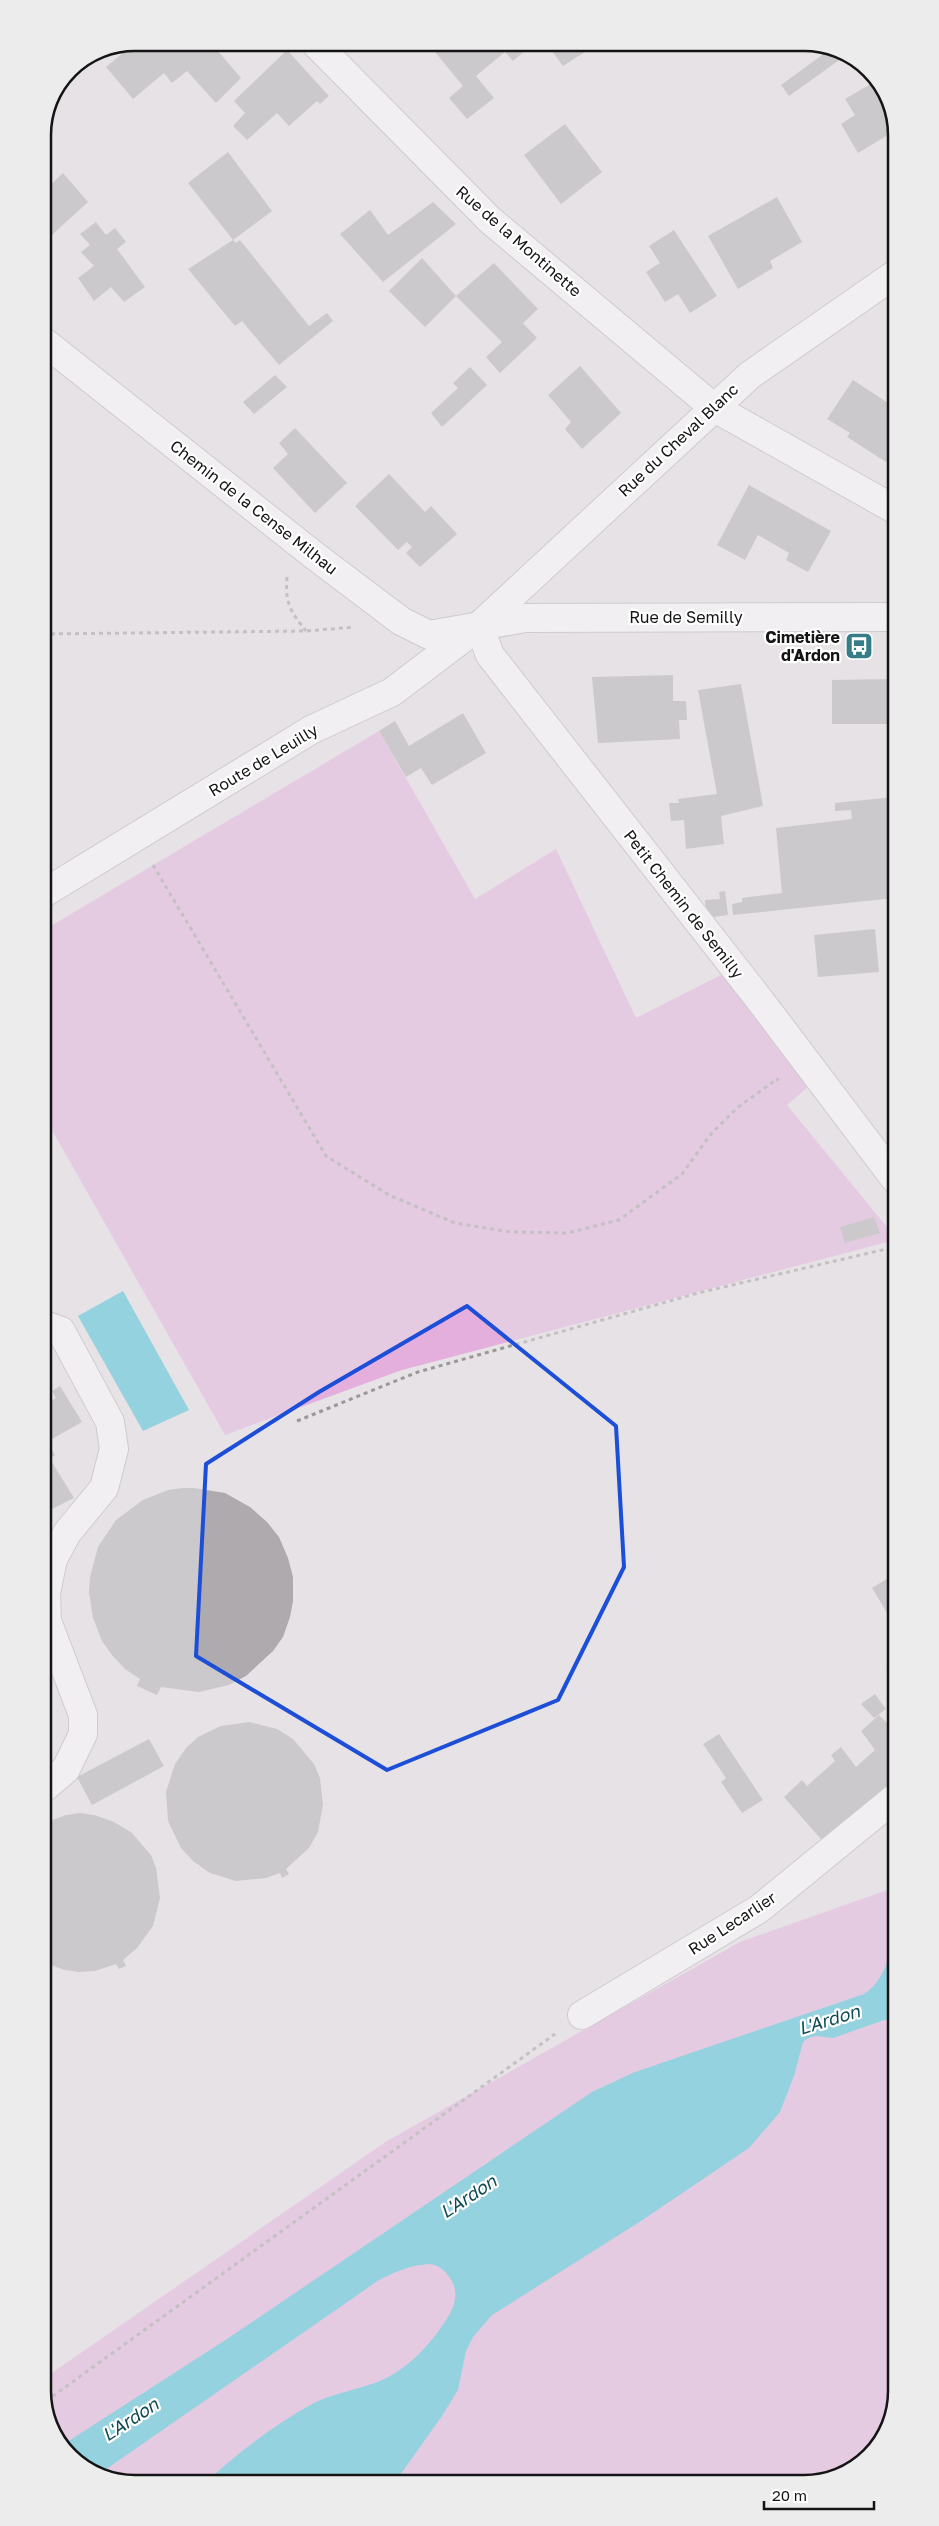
<svg xmlns="http://www.w3.org/2000/svg" width="939" height="2526" font-family="'Golos Text',sans-serif">
  <style>
    .green { fill: #e5afdd }
    .water { fill: #30bfd4 }
    .building { fill: #aeaaad }
    .lines { fill: none; stroke-linecap: round; stroke-linejoin: round }
    .minor-casing { stroke: #b3afb2; stroke-width: 30 }
    .major-casing { stroke: #b3afb2; stroke-width: 30 }
    .path { stroke: #9b989a; stroke-width: 3; stroke-dasharray: 4 4; stroke-linecap: butt }
    .minor { stroke: #fff; stroke-width: 28 }
    .major { stroke: #fff; stroke-width: 28 }
    .marked { fill: none; stroke: #1d4ed8; stroke-width: 4; stroke-linejoin: round }
    .labels { text-anchor: middle; dominant-baseline: central; stroke-width: 4.5; stroke-linejoin: round; paint-order: stroke }
    .street-label { font-size: 16px; fill: #151415; stroke: #fff }
    .poi-label { font-size: 16px; font-weight: bold; fill: #151415; stroke: #fff; text-anchor: end }
    .water-label { font-size: 18px; font-style: italic; fill: #0f4b53; stroke: #fff }
    .rim { fill: none; stroke: #151415; stroke-width: 2.5 }
  </style>
  <rect width="100%" height="100%" fill="#e6e2e5"/>
  <path class="green" d="M379,731L475,899L556,849L636,1018L725,973L808,1087L787,1105L895,1237V1240L402,1370L225,1435L44,1116V930Z
    M896,1887V2391L877,2448L828,2480L129,2483L74,2461L46,2415V2377L387,2141L740,1942Z"/>
  <path class="water" d="M123,1291L189,1410L143,1431L78,1316Z
    M896,1915V2016L833,2038L816,2036L808,2038L803,2042L794,2076L780,2112L749,2148L641,2221L492,2315L473,2337L466,2351L458,2390L442,2416L395,2482L205,2483C236,2454 274,2425 312,2404C333,2393 358,2390 380,2381C408,2369 430,2345 446,2320C454,2308 459,2295 452,2281C447,2273 439,2264 429,2264C410,2265 395,2272 379,2280L102,2472L74,2461L64,2444L227,2339L592,2092L635,2072L864,1994C890,1977 891,1944 896,1915Z"/>
  <path class="building" d="M135,43H211L241,78L216,103L187,71L172,83L164,73L133,99L106,67Z
    M446,43H523L527,49L513,61L505,52L476,76L494,98L467,119L449,98L463,86L435,52Z
    M555,43H599L563,66L549,47Z
    M287,50L329,96L320,104L317,101L289,126L277,113L247,140L233,126L245,113L234,101Z
    M829,50L845,56L789,96L781,85Z
    M874,82L893,111V132L858,153L841,124L855,115L845,99Z
    M565,124L602,172L561,204L524,155Z
    M228,152L272,211L233,240L188,183Z
    M63,173L88,202L43,243V192Z
    M777,197L802,242L770,261L773,268L738,289L708,236Z
    M433,202L456,224L383,282L340,234L370,210L388,235Z
    M96,222L106,235L115,228L126,242L117,249L145,287L124,302L111,287L94,301L78,278L94,266L81,252L90,245L80,234Z
    M674,230L717,296L690,313L678,294L665,302L646,272L660,263L649,246Z
    M233,240L236,243L240,240L309,326L327,313L333,321L279,365L242,321L235,326L188,269Z
    M422,258L456,296L425,327L389,291Z
    M494,263L538,309L523,323L537,338L500,373L486,357L502,342L456,296Z
    M580,366L621,413L582,449L565,429L571,422L548,395Z
    M470,367L487,385L442,427L431,413L458,388L453,383Z
    M275,375L287,387L254,414L243,402Z
    M853,380L894,407V451L886,462L847,437L850,433L827,419Z
    M295,428L347,483L315,513L273,468L288,454L279,443Z
    M389,474L425,512L431,506L457,534L420,567L406,553L412,547L407,542L398,550L355,506Z
    M749,485L831,531L808,572L786,560L789,553L758,535L745,560L717,545Z
    M673,675V701H686L687,720H679L680,739L598,743L592,677Z
    M892,679L893,724H832V680Z
    M741,684L763,806L721,816L724,844L686,849L684,820L671,821L669,803H679L678,799L717,794L698,690Z
    M463,713L486,753L432,785L421,768L406,777L379,731L395,721L409,746Z
    M894,797V898L733,915L732,904L742,902V898L782,893L776,828L852,819L851,810L835,811V803Z
    M725,891L728,915L706,918L705,900L720,899L719,892Z
    M875,929L879,972L818,977L814,935Z
    M874,1217L880,1233L845,1243L840,1227Z
    M44,1357L49,1374L44,1388Z
    M60,1386L82,1422L47,1442L55,1455L50,1459L74,1498L48,1511L45,1523L44,1405L56,1398L52,1391Z
    M183,1488H194L225,1493L250,1507L267,1522L279,1537L288,1558L293,1577V1601L290,1617L283,1637L273,1651L246,1676L229,1685L199,1692L161,1687L157,1695L137,1686L140,1679L125,1669L112,1655L102,1641L93,1618L89,1592L90,1577L98,1547L116,1520L143,1500L168,1490Z
    M895,1574V1619L892,1621L872,1588Z
    M895,1662V1682L886,1669Z
    M875,1694L886,1709L874,1718L861,1704Z
    M879,1715L896,1732V1781L827,1846L784,1797L802,1780L807,1786L835,1761L831,1755L841,1747L856,1767L875,1750L861,1731Z
    M249,1722L277,1729L293,1739L314,1764L320,1778L323,1805L318,1832L309,1848L286,1869L289,1874L282,1878L280,1873L266,1878L236,1881L210,1873L193,1861L181,1848L168,1821L166,1792L175,1764L186,1748L198,1737L221,1726Z
    M719,1734L763,1800L742,1813L721,1782L726,1778L703,1744Z
    M149,1739L164,1766L92,1805L77,1777Z
    M80,1813L94,1815L112,1821L131,1832L151,1855L156,1868L160,1898L153,1926L137,1948L123,1960L126,1966L119,1969L116,1964L95,1971L79,1972L65,1970L45,1963V1823L66,1815Z"/>
  <g class="lines">
    <defs>
      <path id="minor" d="M315,43L490,220L713,407L894,509
        M43,341L315,556L401,621L429,635L525,618L894,617
        M479,626L490,655L762,1003L895,1179
        M44,1325L61,1331L110,1422L114,1449L104,1488L67,1533L53,1559L46,1593L47,1621L83,1715V1734L66,1769L45,1787
        M582,2015L759,1909L896,1797"/>
      <path id="major" d="M44,893L311,730L392,692L479,626L750,375L894,275"/>
    </defs>
    <use href="#minor" class="minor-casing"/>
    <use href="#major" class="major-casing"/>
    <path class="path" d="M287,577C285,603 290,611 306,631
      M43,634L306,631L355,627
      M153,865L326,1156L389,1195L455,1223L511,1232L567,1233L619,1220L682,1174L711,1134L737,1108L777,1079L778,1081
      M297,1421L418,1372L698,1293L895,1247
      M46,2401L555,2034"/>
    <use href="#minor" class="minor"/>
    <use href="#major" class="major"/>
  </g>
  <path d="M0 0H939V2526H0ZM467,1306L616,1426L624,1567L558,1700L387,1770L196,1656L206,1464L319,1392Z" fill="#e6e2e5" fill-opacity=".55" fill-rule="evenodd"/>
  <path class="marked" d="M467,1306L616,1426L624,1567L558,1700L387,1770L196,1656L206,1464L319,1392Z"/>
  <defs>
    <symbol id="bus-square" viewBox="-11 -11 22 22"><rect x="-9" y="-9" width="18" height="18" rx="4" fill="#367d88" stroke="#fff"/><path d="M-5-6H5V4H4V6H2V4H-2V6H-4V4H-5ZM-3.5-4V0h7V-4ZM-3.5 1.2v1.5H-2V1.2ZM2 1.2v1.5H3.5V1.2Z" fill="#fff"/></symbol>
  </defs>
  <g fill-rule="evenodd">
    <use href="#bus-square" x="843" y="630" width="32" height="32"/>
  </g>
  <g class="labels">
    <g class="street-label">
      <text transform="translate(519 241) rotate(41)">Rue de la Montinette</text>
      <text transform="translate(678 440) rotate(-43)">Rue du Cheval Blanc</text>
      <text transform="translate(254 507) rotate(38)">Chemin de la Cense Milhau</text>
      <text x="686" y="617">Rue de Semilly</text>
      <text transform="translate(263 760) rotate(-31)">Route de Leuilly</text>
      <text transform="translate(684 904) rotate(52)">Petit Chemin de Semilly</text>
      <text transform="translate(732 1923) rotate(-33)">Rue Lecarlier</text>
    </g>
    <g class="poi-label">
      <text x="840" y="637">Cimetière<tspan x="840" dy="18">d'Ardon</tspan></text>
    </g>
    <g class="water-label">
      <text transform="translate(829 2019) rotate(-17)">L'Ardon</text>
      <text transform="translate(468 2196) rotate(-33)">L'Ardon</text>
      <text transform="translate(130 2419) rotate(-33)">L'Ardon</text>
    </g>
  </g>
  <path d="M0 0H939V2526H0ZM135 51H804A84 84 0 0 1 888 135V2391A84 84 0 0 1 804 2475H135A84 84 0 0 1 51 2391V135A84 84 0 0 1 135 51Z" fill="#ececec" fill-rule="evenodd"/>
  <path class="rim" d="M135 51H804A84 84 0 0 1 888 135V2391A84 84 0 0 1 804 2475H135A84 84 0 0 1 51 2391V135A84 84 0 0 1 135 51Z"/>
  <path d="M764 2501v8h110v-8" fill="none" stroke="#151415" stroke-width="2.5"/>
  <text x="772" y="2501" font-size="15" fill="#151415" stroke="#ffffff" stroke-width="4" paint-order="stroke">20 m</text>
</svg>
